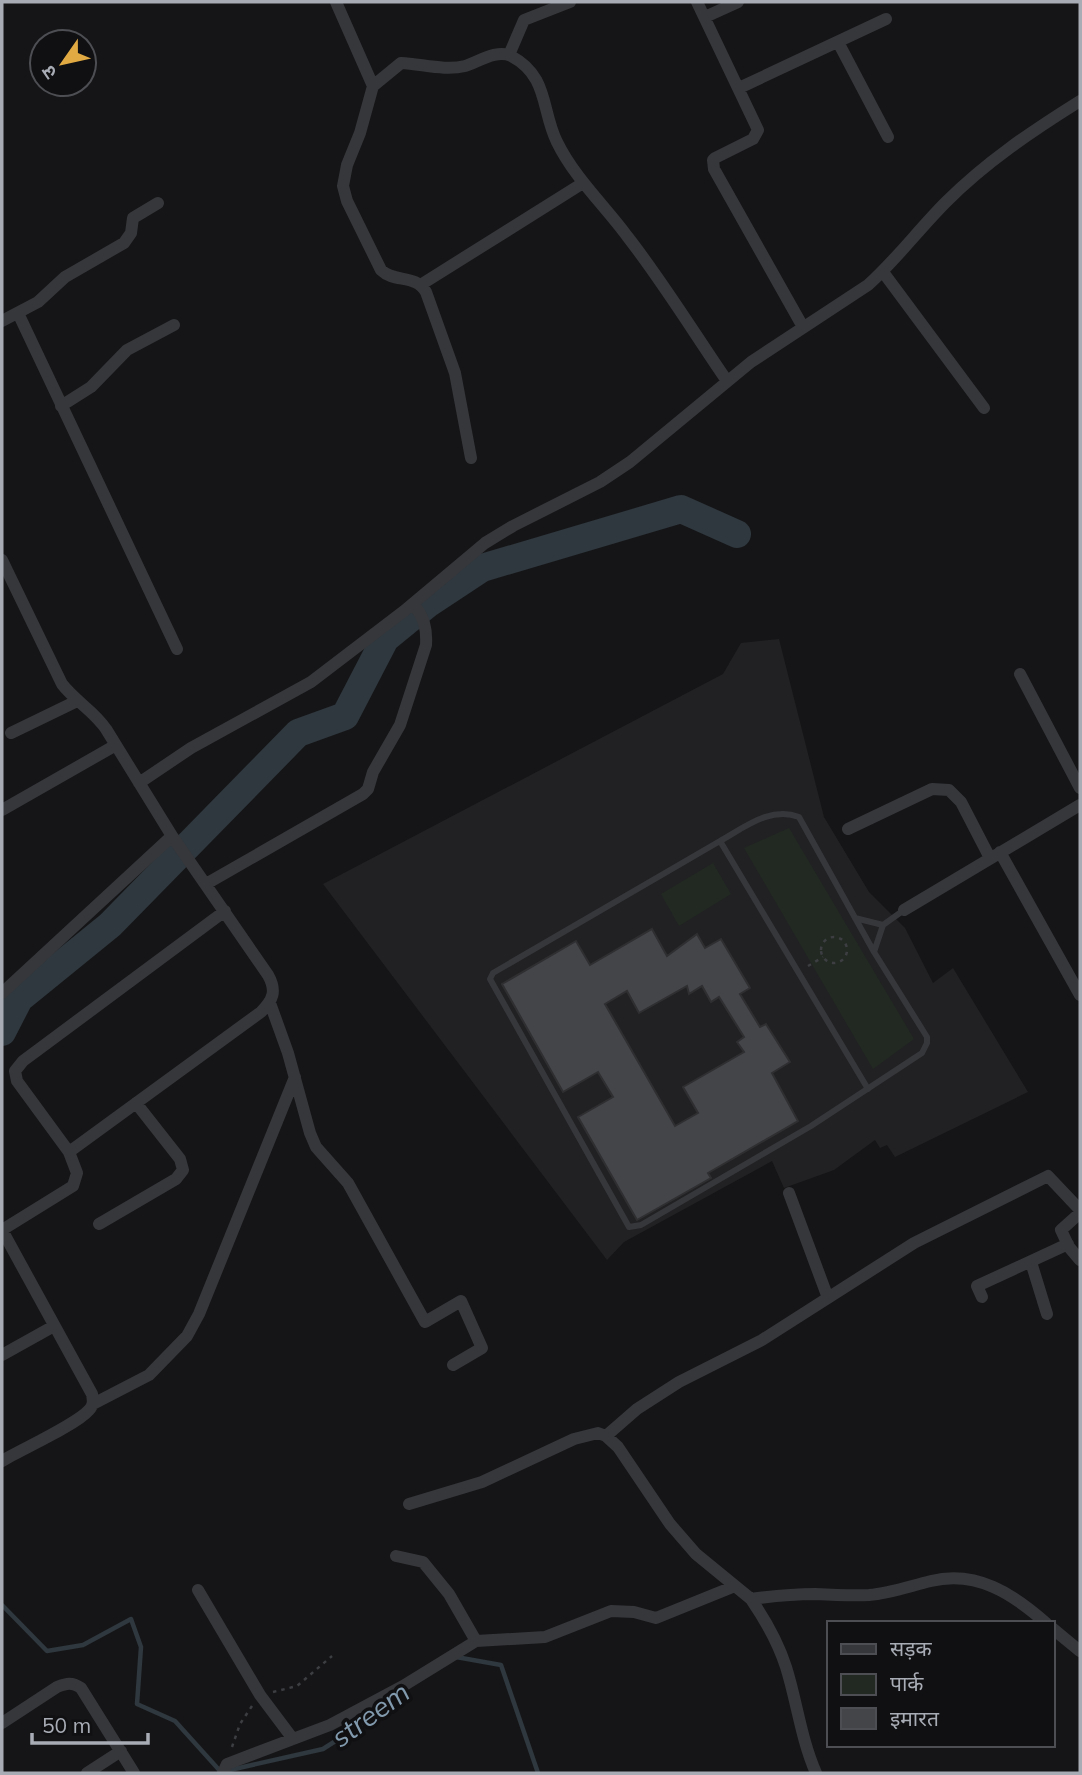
<svg xmlns="http://www.w3.org/2000/svg" width="1082" height="1775" font-family="Mulish,'Noto Sans Devanagari',sans-serif">
  <style>
    .built { fill: #212123 }
    .green { fill: #222922 }
    .lines { fill: none; stroke-linecap: round; stroke-linejoin: round }
    .stream { stroke: #2f383e; stroke-width: 4.5 }
    .river { stroke: #2f383e; stroke-width: 28 }
    .building { fill: #444549; stroke: #2f2f32; stroke-width: 2; fill-rule: evenodd }
    .path { stroke: #3c3e42; stroke-width: 2.5; stroke-dasharray: 3.5 5; stroke-linecap: butt }
    .lane { stroke: #36373b; stroke-width: 6 }
    .street { stroke: #36373b; stroke-width: 12 }
    .labels { text-anchor: middle; dominant-baseline: central; stroke-width: 7; stroke-linejoin: round; paint-order: stroke }
    .water-label { font-size: 28px; font-style: italic; fill: #829aad; stroke: #101012 }
  </style>
  <rect width="100%" height="100%" fill="#151517"/>
  <path class="built" d="M779,639L824,817L869,892L905,928L933,983L953,968L1028,1092L895,1157L887,1145L880,1148L875,1140L834,1170L784,1188L772,1161L624,1242L607,1260L323,884L723,674L741,643Z"/>
  <path class="green" d="M789,828L914,1039L873,1069L744,848Z
    M713,863L731,894L679,926L661,894Z"/>
  <g class="lines">
    <path class="stream" d="M2,1605L47,1651L83,1645L131,1619L141,1647L137,1704L175,1721L221,1772L323,1749L373,1717L396,1695
      M456,1657L501,1665L538,1773"/>
    <path class="river" d="M2,1032L19,999L110,925L298,733L345,716L385,639L429,603L482,568L681,509L737,534"/>
  </g>
  <path class="building" d="M652,929L667,956L697,934L705,948L721,939L750,988L740,994L760,1027L766,1024L790,1062L772,1073L798,1121L708,1173L711,1178L637,1220L578,1117L613,1097L598,1072L563,1092L502,984L576,941L590,965ZM687,986L689,994L702,986L711,1002L719,997L744,1037L737,1042L744,1052L683,1087L698,1113L675,1126L605,1004L627,991L639,1013Z"/>
  <g class="lines">
    <path class="path" d="M821 950a13 13 0 1 1 26 0a13 13 0 1 1-26 0Z
      M808,966L823,957
      M273,1692L297,1686L332,1656
      M232,1747L240,1724L252,1706"/>
    <path class="lane" d="M720,841L493,973L490,979L629,1227L641,1225L811,1126L922,1053L927,1043V1037L874,952L883,925L904,910
      M855,918L883,925
      M868,1089L720,841C745,827 771,806 799,817L874,952"/>
    <path class="street" d="M336,2L373,86
      M697,2L758,130L753,139L715,158L713,160L714,169L803,327
      M705,17L738,2
      M838,42L888,137
      M509,55L524,20L570,2
      M739,88L886,19
      M883,272L984,408
      M422,284L583,183
      M18,313L177,649
      M2,321L38,302L65,277L124,243L131,233L133,218L158,203
      M61,406L91,387L127,350L174,325
      M471,458L455,373L426,292C416,274 394,283 381,270L347,201L343,186L347,165L360,133L373,86L401,63C422,64 445,71 465,66C478,62 497,49 511,56C549,76 541,110 557,142C574,177 604,205 627,236C663,282 694,333 727,381
      M2,560L62,684C75,701 94,711 106,729L172,836L268,975C277,991 273,1000 261,1012L69,1152L77,1173L73,1186L2,1230
      M1020,674L1080,788
      M11,733L77,701
      M139,783L191,748L311,682L404,611L485,543L513,526L600,482L630,462L751,362L868,285C896,260 919,229 946,202C986,162 1032,131 1080,101
      M2,810L116,745
      M848,829L932,789L949,790L961,802L990,858
      M1000,852L1080,995
      M206,884L363,794L368,789L373,772L400,725L426,645C427,628 424,617 413,604
      M904,910L1080,805
      M2,993L172,836
      M270,1003L288,1053L310,1133L316,1147L348,1183L425,1322L461,1301L482,1348L453,1365
      M69,1152L17,1081L15,1071L23,1061L225,911
      M789,1193L828,1298
      M1080,1213L1061,1230L1069,1247L1080,1260
      M99,1224L176,1179L183,1170L180,1159L136,1103
      M2,1230L92,1394C93,1400 94,1405 89,1410C76,1425 22,1449 2,1461
      M1031,1262L1047,1314
      M982,1297L977,1286L1068,1244
      M2,1355L54,1326
      M93,1404L149,1375L187,1336L199,1314L295,1077
      M606,1436L637,1409L679,1382L762,1340L914,1243L1048,1176L1080,1210
      M409,1504L482,1482L574,1439L598,1433L606,1436L618,1447L670,1524L696,1554L751,1599
      M396,1556L423,1562L449,1594L476,1641L545,1637L611,1611L634,1612L656,1618L735,1586
      M198,1590L260,1695L293,1739
      M1052,1628L1080,1651
      M2,1723L57,1687C67,1683 72,1682 81,1688L134,1773
      M87,1773L121,1751
      M223,1773L227,1764L330,1725L403,1686L476,1641
      M816,1773C801,1739 797,1702 786,1667C778,1642 766,1621 751,1599C773,1596 794,1594 815,1594C833,1595 851,1596 869,1595C891,1593 910,1586 931,1581C977,1570 1013,1594 1046,1623"/>
  </g>
  <g class="labels">
    <g class="water-label">
      <text transform="translate(370 1714) rotate(-36)">streem</text>
    </g>
  </g>
  <rect width="1082" height="1775" fill="none" stroke="#a8acb5" stroke-width="7"/>
  <rect x="827" y="1621" width="228" height="126" fill="#101012" stroke="#4d4e53" stroke-width="2"/>
  <rect x="841" y="1644" width="35" height="10" fill="#36373b" stroke="#4d4e53" stroke-width="2"/>
  <text x="890" y="1656" font-size="21" fill="#a8acb5">सड़क</text>
  <rect x="841" y="1674" width="35" height="21" fill="#222922" stroke="#4d4e53" stroke-width="2"/>
  <text x="890" y="1691" font-size="21" fill="#a8acb5">पार्क</text>
  <rect x="841" y="1708" width="35" height="21" fill="#444549" stroke="#4d4e53" stroke-width="2"/>
  <text x="890" y="1726" font-size="21" fill="#a8acb5">इमारत</text>
  <g transform="translate(63 63) rotate(236)"><circle r="33" fill="#101012" stroke="#4d4e53" stroke-width="2"/>
  <path d="M0-5L12 26L0 18L-12 26Z" fill="#e1aa43"/>
  <text y="-10" font-size="19" font-weight="bold" text-anchor="middle" fill="#a8acb5">उ</text>
  </g>
  <path d="M32 1733v10h116v-10" fill="none" stroke="#a8acb5" stroke-width="3.5"/>
  <text x="42" y="1733" font-size="21" fill="#a8acb5" stroke="#101012" stroke-width="5" paint-order="stroke">50 m</text>
</svg>
